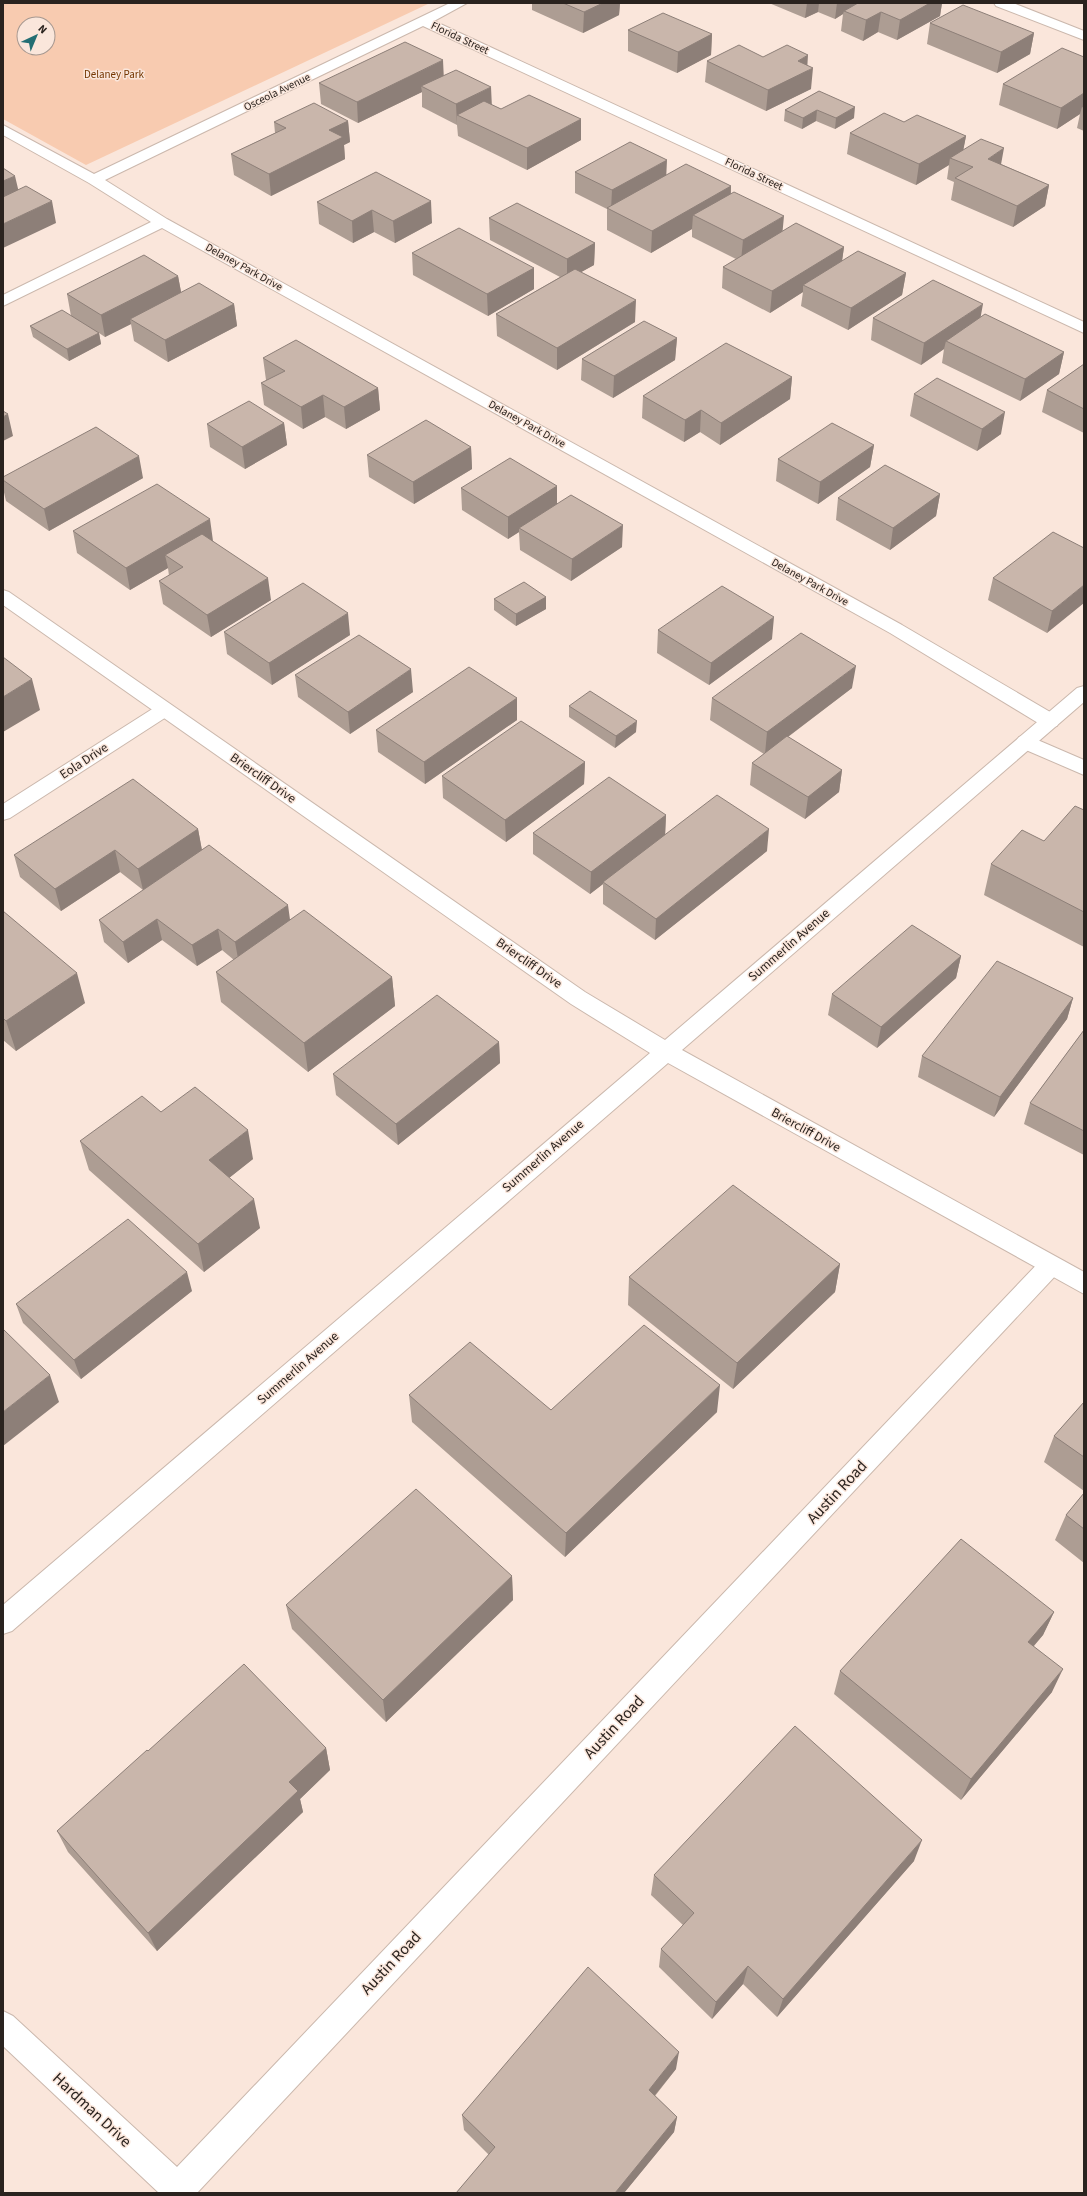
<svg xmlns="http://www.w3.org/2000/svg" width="1087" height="2196" font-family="'Source Sans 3',sans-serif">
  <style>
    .green { fill: #f8cbb0; fill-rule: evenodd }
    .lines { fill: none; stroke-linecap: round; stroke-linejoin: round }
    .street-casing { stroke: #cbb8ad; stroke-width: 2 }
    .secondary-casing { stroke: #cbb8ad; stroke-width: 2 }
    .street { fill: #fff; fill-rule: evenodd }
    .secondary { fill: #fff; fill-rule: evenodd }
    .wall { fill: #ad9d93 }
    .shaded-wall { fill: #8d7f78 }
    .building { fill: #c9b6ab; stroke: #8d7f78 }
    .labels { text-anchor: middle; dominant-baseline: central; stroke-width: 3; stroke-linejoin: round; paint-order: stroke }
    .far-street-label { font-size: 11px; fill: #2a231f; stroke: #fae6db }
    .far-park-label { font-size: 11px; fill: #753702; stroke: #fae6db }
    .street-label { font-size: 13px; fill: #2a231f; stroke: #fae6db }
    .near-street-label { font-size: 16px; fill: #2a231f; stroke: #fae6db }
  </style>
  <rect width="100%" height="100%" fill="#fae6db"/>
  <path class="green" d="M3,3H430L86,165L3,119ZM24,24H48V48H24Z"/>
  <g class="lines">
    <defs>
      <path id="street" d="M450,3H467L434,21L1084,322V333L423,26L105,180L167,219L902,625L1057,716L1059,721L1057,726L1050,727L1043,726L890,633L162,228L3,306V295L151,222L89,183L3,135V125L94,174Z
        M994,3H1013L1084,31V40L996,6Z
        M164,704L171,706L173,710L171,714L10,818L3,820V804L157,706Z
        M1026,735L1084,760V775L1019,747L1016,742L1019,737Z
        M1050,1256L1058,1259L1062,1266L1058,1273L197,2193H159L3,2046V2011L13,2016L177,2167L1042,1259Z"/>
      <path id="secondary" d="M3,590L9,592L585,992L665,1040L1077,688L1084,686V702L682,1050L1084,1272V1294L668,1063L12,1631L3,1634V1605L650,1053L571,1004L3,605Z"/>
    </defs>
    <use href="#street" class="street-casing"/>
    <use href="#secondary" class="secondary-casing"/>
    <use href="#street" class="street"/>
    <use href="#secondary" class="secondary"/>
  </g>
  <path class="wall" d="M532,3H620L619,15L583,33L532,10Z
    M769,3H942L940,16L897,40L878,32L863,41L841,31L843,14L835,19L818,12L805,18Z
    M930,23L1034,33L1030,54L997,73L927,44Z
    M628,30L712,34L711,55L677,73L628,51Z
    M763,57L807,65L811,89L766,111L705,82L707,61Z
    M1084,57V131L1077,128L1080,114L1057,129L999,105L1003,84Z
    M443,76L492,105L501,109L581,140L527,170L458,136L457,125L422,107V92L358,123L321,104L319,83Z
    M819,91L854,118L835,129L816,121L802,129L784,121L785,110Z
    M348,121L350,142L344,145L345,159L271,196L234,175L231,154L275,133L274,122Z
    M904,122L966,136L963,150L1001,164L1049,185L1045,206L1013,227L951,200L954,182L947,179L949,165L916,185L847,154L850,133Z
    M376,172L432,223L395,243L374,232L353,243L319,224L317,202Z
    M575,172L666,176L731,186V194L782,231L844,247L842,261L906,273L902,295L848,330L801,306L803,292L770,313L722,288L723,267L736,259L692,237V229L651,253L607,230V209L575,193Z
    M489,218L595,243L594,265L581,272L635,322L557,370L497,336L496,314L560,277L490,240Z
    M412,253L534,268V289L488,316L413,275Z
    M178,276L181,292L234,304L237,326L168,362L134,341L131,324L105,337L99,333L101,344L69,361L33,337L30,326L71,316L67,294Z
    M873,318H980L1064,352L1059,374L1020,401L942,363L944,349L921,365L871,340Z
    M677,338L675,360L613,398L581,380L582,359Z
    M263,358L378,388L380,410L346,429L325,417L303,429L264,405L261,383L267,380H266Z
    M1084,364V433L1042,412L1047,390Z
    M792,377L790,399L720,445L700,432L684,442L642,418L643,396Z
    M914,394L1001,434L977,451L910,416Z
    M284,423L287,445L245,469L210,447L207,424Z
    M874,445L870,467L818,504L776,481L778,459Z
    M471,447L472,469L414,504L369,477L367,455Z
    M3,477L143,478L49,531L6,501L3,488Z
    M557,486V503L622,547L571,581L520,550L519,532L508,539L462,510L461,488Z
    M940,494L936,516L890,550L836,520L838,498Z
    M73,531L213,541L271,600L211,637L163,604L159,581L169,576L168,568L130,590L77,553Z
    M1084,548L1047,633L988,600L993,578Z
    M546,597V609L516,626L494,610V599Z
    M658,630L772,639L709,685L657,653Z
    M224,632L350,635L272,685L227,654Z
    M295,675L413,692L350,734L298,697Z
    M852,688L788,737L842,770L839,792L805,819L750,785L752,763L764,754L710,720L712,698Z
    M517,698V720L425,784L378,752L376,730Z
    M569,706L636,732L615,748L569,717Z
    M585,762L584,784L506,842L443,798L442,776Z
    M1084,810V947L984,895L991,864L1044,841Z
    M666,815L665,835L767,851L655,940L603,904V884L590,894L533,854V833Z
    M198,829L202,850L290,920L392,977L395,1006L308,1072L221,1002L216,972L234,960L222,950L197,966L162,940L128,963L104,942L99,920L143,890L120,872L61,911L20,877L14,855Z
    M3,911L85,1003L16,1051L3,1040Z
    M961,956L956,978L877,1048L828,1015L832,994Z
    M1073,998L1067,1019L994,1117L918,1077L922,1056Z
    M1084,1030V1155L1024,1124L1030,1103Z
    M499,1042L500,1063L398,1145L336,1095L333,1074Z
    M161,1112L253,1159L229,1178L260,1228L204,1272L89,1170L80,1141Z
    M840,1264L835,1292L733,1389L628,1305L629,1277Z
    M192,1291L81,1379L23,1323L16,1304Z
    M409,1395L551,1410L717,1412L565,1557L412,1422Z
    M1084,1402V1491L1044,1462L1054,1436Z
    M1084,1493V1563L1055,1540L1066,1515Z
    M512,1576L513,1600L386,1722L292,1629L286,1605Z
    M1054,1612L1043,1635L1034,1646L1052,1692L961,1800L834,1694L840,1671Z
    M326,1748L330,1770L300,1799L303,1812L157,1951L68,1852L57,1831L148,1751Z
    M914,1861L777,2017L743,1984L712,2019L659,1967L661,1949L683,1925L651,1895L654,1875Z
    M676,2069L655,2096L677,2117L674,2132L624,2193H456L489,2155L464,2130L462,2115Z"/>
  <path class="shaded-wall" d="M603,3H620L619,15L583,33L584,12Z
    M807,3H819L818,12L805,18Z
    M837,3H865L844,11L843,14L835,19Z
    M930,3H942L940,16L897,40L900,20Z
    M881,12L878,32L863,41L866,20Z
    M1034,33L1030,54L997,73L1001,52Z
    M712,34L711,55L677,73L678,52Z
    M808,55L807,71L813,68L811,89L766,111L768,90L798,61Z
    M443,60L444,81L421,86L422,92L358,123L357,102Z
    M491,87L492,108L457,115V125L456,104Z
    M1084,93V108L1082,107L1080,114L1057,129L1061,108Z
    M855,107L854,118L835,129L836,118Z
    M817,110L816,121L802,129L803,118Z
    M581,119V140L527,170V148Z
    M348,121L350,142L344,145L345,159L271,196L269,174L329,130Z
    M966,136L962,157L950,158L949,165L916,185L919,164Z
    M1004,148L1000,170L988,159Z
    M667,160L666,181L611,210L612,190Z
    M15,176L20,197L3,205V181Z
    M1049,185L1045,206L1013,227L1017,206Z
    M731,186L730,207L693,215L692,229L651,253L652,231Z
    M52,201L56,223L3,248V224Z
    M431,201L432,223L395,243L393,221Z
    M372,210L374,232L353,243L352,221Z
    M784,216L782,237L741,261L743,240Z
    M595,243L594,265L567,280V259Z
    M844,247L841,268L803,285V292L770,313L772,291Z
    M534,268V289L488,316L487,294Z
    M906,273L902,295L848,330L851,308Z
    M178,276L182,297L130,319L131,324L105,337L101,315Z
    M636,300L635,322L557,370V348Z
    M234,304L237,326L168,362L165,340Z
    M983,304L979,326L946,341L944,349L921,365L924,343Z
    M99,333L101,344L69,361L67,349Z
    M677,338L675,360L613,398L614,376Z
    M1064,352L1059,374L1020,401L1025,379Z
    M792,377L790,399L720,445L721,423Z
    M378,388L380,410L346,429L344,407Z
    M323,395L325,417L303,429L301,407Z
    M701,410L700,432L684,442L685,420Z
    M1005,412L1001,434L977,451L982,429Z
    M8,414L13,436L3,441V417Z
    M284,423L287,445L245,469L242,447Z
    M874,445L870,467L818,504L820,482Z
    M471,447L472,469L414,504L413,482Z
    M139,456L143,478L49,531L44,509Z
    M557,486V508L519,528V532L508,539V517Z
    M940,494L936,516L890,550L893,528Z
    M210,519L213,541L165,555L168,568L130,590L126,568Z
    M623,525L622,547L571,581L572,559Z
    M268,578L271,600L211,637L207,615Z
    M1084,585V603L1047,633L1052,611Z
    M546,597V609L516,626V614Z
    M348,613L350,635L272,685L269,663Z
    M774,617L772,639L709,685L711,663Z
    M856,666L852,688L765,754L767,732Z
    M411,669L413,692L350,734L348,712Z
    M32,679L40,710L3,732V697Z
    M517,698V720L425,784L424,762Z
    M637,721L636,732L615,748L616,736Z
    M585,762L584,784L506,842L505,820Z
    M842,770L839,792L805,819L808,797Z
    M666,815L665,837L603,882V884L590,894L591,872Z
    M198,829L202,851L143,890L138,869Z
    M769,829L767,851L655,940L656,919Z
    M115,850L120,872L61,911L55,889Z
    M288,905L291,927L239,964L235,942Z
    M157,919L162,940L128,963L123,942Z
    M218,929L222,950L197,966L192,945Z
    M961,956L956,978L877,1048L881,1027Z
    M77,973L85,1003L16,1051L6,1021Z
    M392,977L395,1006L308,1072L304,1043Z
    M1073,998L1067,1019L994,1117L1000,1097Z
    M499,1042L500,1063L398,1145L396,1124Z
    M248,1130L253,1159L215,1189L209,1160Z
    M254,1199L260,1228L204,1272L198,1244Z
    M840,1264L835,1292L733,1389L737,1363Z
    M187,1272L192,1291L81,1379L74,1360Z
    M50,1375L59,1402L3,1446V1412Z
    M720,1385L717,1412L565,1557L566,1533Z
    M512,1576L513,1600L386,1722L383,1700Z
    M1054,1612L1043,1635L1017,1665L1028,1642Z
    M1063,1669L1052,1692L961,1800L971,1779Z
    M326,1748L330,1770L300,1799L303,1812L157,1951L148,1933L289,1782Z
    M922,1840L914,1861L777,2017L783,1999Z
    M748,1966L743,1984L712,2019L716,2002Z
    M679,2052L676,2069L646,2106L649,2090Z
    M677,2117L674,2132L624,2193H615Z"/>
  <path class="building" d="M563,3H603L584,12Z
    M858,3H930L900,20L881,12L866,20L844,11Z
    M963,5L1034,33L1001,52L930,23Z
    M663,13L712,34L678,52L628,30Z
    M405,42L443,60L357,102L319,83Z
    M739,45L763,57L787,45L808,55L798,61L813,68L768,90L707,61Z
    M1062,48L1084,57V93L1061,108L1003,84Z
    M456,70L491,87L456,104L421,86Z
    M819,91L855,107L836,118L817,110L803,118L785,110Z
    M529,95L581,119L527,148L457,115L484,101L501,109Z
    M314,103L348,121L329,130L343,137L269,174L231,154L286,128L274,122Z
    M884,113L904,122L917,115L966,136L919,164L850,133Z
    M981,139L1004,148L988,159L1049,185L1017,206L955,178L973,167L950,158Z
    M630,142L667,160L612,190L575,172Z
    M686,164L731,186L652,231L607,208Z
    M3,168L15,176L3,181Z
    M376,172L431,201L393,221L372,210L352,221L317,202Z
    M26,186L52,201L3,224V197Z
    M734,192L784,216L743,240L693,215Z
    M517,203L595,243L567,259L489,218Z
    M796,223L844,247L772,291L723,267Z
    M459,228L534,268L487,294L412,253Z
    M858,251L906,273L851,308L803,285Z
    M144,255L178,276L101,315L67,294Z
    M575,269L636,300L557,348L496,314Z
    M933,280L983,304L924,343L873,318Z
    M199,283L234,304L165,340L130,319Z
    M62,310L99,333L67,349L30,326Z
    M985,314L1064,352L1025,379L946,341Z
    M644,321L677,338L614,376L582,359Z
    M296,340L378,388L344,407L323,395L301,407L261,383L285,371L263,358Z
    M726,343L792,377L721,423L701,410L685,420L643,396Z
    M1084,364V409L1047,390Z
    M937,378L1005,412L982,429L914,394Z
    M249,401L284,423L242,447L207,424Z
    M3,411L8,414L3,417Z
    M426,420L471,447L413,482L367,455Z
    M832,423L874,445L820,482L778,459Z
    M96,427L139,456L44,509L3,480V477Z
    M510,458L557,486L508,517L461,488Z
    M885,465L940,494L893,528L838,498Z
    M157,484L210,519L126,568L73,531Z
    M571,495L623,525L572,559L519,528Z
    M1053,532L1084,548V585L1052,611L993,578Z
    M202,534L268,578L207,615L159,581L183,567L165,555Z
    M524,582L546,597L516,614L494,599Z
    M303,583L348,613L269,663L224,632Z
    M722,586L774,617L711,663L658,630Z
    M801,633L856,666L767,732L712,698Z
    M359,635L411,669L348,712L295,675Z
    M3,657L32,679L3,697Z
    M469,667L517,698L424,762L376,730Z
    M590,691L637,721L616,736L569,706Z
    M521,721L585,762L505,820L442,776Z
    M787,736L842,770L808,797L752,763Z
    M609,777L666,815L591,872L533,833Z
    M133,779L198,829L138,869L115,850L55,889L14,855Z
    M717,795L769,829L656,919L603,882Z
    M1075,806L1084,810V912L991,864L1022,830L1044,841Z
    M209,845L288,905L235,942L218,929L192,945L157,919L123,942L99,920Z
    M304,910L392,977L304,1043L216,972Z
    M3,911L77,973L6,1021L3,1018Z
    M912,925L961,956L881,1027L832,994Z
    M997,961L1073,998L1000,1097L922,1056Z
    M437,995L499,1042L396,1124L333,1074Z
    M1084,1030V1131L1030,1103Z
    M195,1087L248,1130L209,1160L254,1199L198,1244L80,1141L142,1096L161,1112Z
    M733,1185L840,1264L737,1363L629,1277Z
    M128,1219L187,1272L74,1360L16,1304Z
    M644,1325L720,1385L566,1533L409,1395L470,1342L551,1410Z
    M3,1329L50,1375L3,1412Z
    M1084,1402V1457L1054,1436Z
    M416,1489L512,1576L383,1700L286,1605Z
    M1084,1493V1529L1066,1515Z
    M961,1539L1054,1612L1028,1642L1063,1669L971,1779L840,1671Z
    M244,1664L326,1748L289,1782L298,1791L148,1933L57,1831L147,1750L148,1751Z
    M795,1726L922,1840L783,1999L748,1966L716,2002L661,1949L694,1913L654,1875Z
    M588,1967L679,2052L649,2090L677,2117L615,2193H456L495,2147L462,2115Z"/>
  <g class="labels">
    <g class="far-street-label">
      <text transform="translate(460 38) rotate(25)">Florida Street</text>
      <text transform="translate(277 92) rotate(-26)">Osceola Avenue</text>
      <text transform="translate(754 174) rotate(25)">Florida Street</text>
      <text transform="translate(244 267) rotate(29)">Delaney Park Drive</text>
      <text transform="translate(527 424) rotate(29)">Delaney Park Drive</text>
      <text transform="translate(810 582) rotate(29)">Delaney Park Drive</text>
    </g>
    <g class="far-park-label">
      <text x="114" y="74">Delaney Park</text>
    </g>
    <g class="street-label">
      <text transform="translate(84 761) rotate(-33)">Eola Drive</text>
      <text transform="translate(263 778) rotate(35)">Briercliff Drive</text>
      <text transform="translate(789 945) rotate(-41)">Summerlin Avenue</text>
      <text transform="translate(529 963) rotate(35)">Briercliff Drive</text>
      <text transform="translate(806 1130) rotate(29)">Briercliff Drive</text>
      <text transform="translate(543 1156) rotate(-41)">Summerlin Avenue</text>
      <text transform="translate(298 1368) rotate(-41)">Summerlin Avenue</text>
    </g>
    <g class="near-street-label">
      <text transform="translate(837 1492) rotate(-47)">Austin Road</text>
      <text transform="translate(614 1727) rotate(-47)">Austin Road</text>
      <text transform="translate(391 1963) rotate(-47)">Austin Road</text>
      <text transform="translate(92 2110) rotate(43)">Hardman Drive</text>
    </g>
  </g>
  <rect width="1087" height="2196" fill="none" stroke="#2a231f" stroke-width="8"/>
  <g transform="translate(36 36) rotate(44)"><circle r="19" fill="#fae6db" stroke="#a79890"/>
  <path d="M0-3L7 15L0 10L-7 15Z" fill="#236e73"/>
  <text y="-6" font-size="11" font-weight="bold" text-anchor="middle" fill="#2a231f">N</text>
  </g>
</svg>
